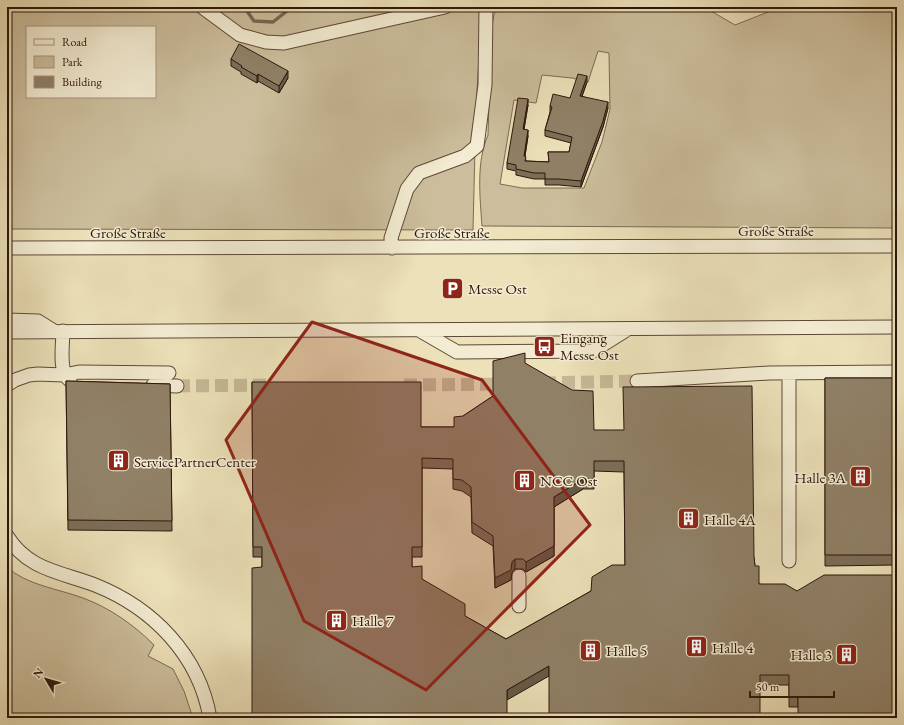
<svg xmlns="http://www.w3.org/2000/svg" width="904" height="725" font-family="'EB Garamond',serif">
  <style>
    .green { fill: #ccbe9c; stroke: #7c6a54; fill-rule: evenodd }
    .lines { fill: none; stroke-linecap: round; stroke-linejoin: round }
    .stream { stroke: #796650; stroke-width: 3.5 }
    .minor-tunnel { stroke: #c6b896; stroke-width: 13; stroke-dasharray: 13 6; stroke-linecap: butt }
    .minor-casing { stroke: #5d4937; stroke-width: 15 }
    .minor { stroke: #f3ecd2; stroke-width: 13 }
    .wall { fill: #7c6e58; stroke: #2d160c; fill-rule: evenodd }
    .shaded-wall { fill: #655a47; stroke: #2d160c }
    .building { fill: #908066; stroke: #2d160c; fill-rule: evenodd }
    .marked { fill: #8f2418; fill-opacity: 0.2; stroke: #8f2418; stroke-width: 3; stroke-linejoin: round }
    .labels { text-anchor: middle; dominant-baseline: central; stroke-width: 3; stroke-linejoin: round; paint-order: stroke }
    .street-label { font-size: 15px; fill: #2d160c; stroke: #f3ecd2 }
    .poi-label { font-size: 15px; fill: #2d160c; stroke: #f3ecd2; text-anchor: start }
  </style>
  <rect width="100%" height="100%" fill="#ece1b9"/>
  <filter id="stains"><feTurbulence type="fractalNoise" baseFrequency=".005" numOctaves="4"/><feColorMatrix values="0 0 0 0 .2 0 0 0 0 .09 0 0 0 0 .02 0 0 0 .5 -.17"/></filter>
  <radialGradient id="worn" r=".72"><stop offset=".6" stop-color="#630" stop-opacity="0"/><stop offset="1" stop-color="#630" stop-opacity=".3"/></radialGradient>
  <path class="green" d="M7,7H482L476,107L473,230L7,229ZM27,27H155V97H27Z
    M499,7H704L735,25L781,7H897V228L482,226C480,197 476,162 488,135L491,33L494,14ZM598,51L609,53L610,109L602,142L584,188H522L500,184L514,100L536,103L542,75L572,78L588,82Z
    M7,567C26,585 59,589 83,598C110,608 134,625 154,645L148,656L173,669L184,691L193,718H7Z"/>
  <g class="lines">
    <path class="stream" d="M244,7L254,21L273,22L292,7"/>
    <path class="minor-tunnel" d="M543,383L637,381
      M404,385L510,384
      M177,386L270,385"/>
    <defs>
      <path id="minor" d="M202,7L240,35L266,42L284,43L445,7
        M7,248L897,246
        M392,248L391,238L407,189L419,173L465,156L477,146L485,85L486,7
        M7,320L38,321L54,331
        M419,330L457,352L593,351L628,329
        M63,331C63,342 58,374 70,380
        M7,332L897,327
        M637,381L769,373L897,372
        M7,385L15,380L29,375L38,374L64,375L79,372L169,373
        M153,385L177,386
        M7,536C28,570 61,572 95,585C153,608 199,655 210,718
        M789,561V373
        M519,576V606"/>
    </defs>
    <use href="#minor" class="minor-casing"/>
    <use href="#minor" class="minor"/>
  </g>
  <path class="wall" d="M231,59L288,78L279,93L258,81L257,83L241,74V72L231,66Z
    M587,82L582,96L608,108L603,127L581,187L559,185H545V179H534L516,175V171L507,169V163L528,105L524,129L528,136L525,156L526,161L549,162L548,152H569L571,143L545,136V130L550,112V106L570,98Z
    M525,363L594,430L754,557L755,566L759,584L797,591L798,707H789V685H760L549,676L262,567V557H253L252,382L421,427H454L463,416L493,396ZM422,468L453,469V489L462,491L471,497L472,533L493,546L495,588L511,580L512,572L515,569H523L526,572L554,556V507L583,489H594V471L624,472L625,565L591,591L506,639L465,616L422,579L412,567V557H422Z
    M825,378H897V565L825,566Z
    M66,381L170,384L172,531L68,530Z"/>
  <path class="shaded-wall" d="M12,7H19L7,11V9Z
    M288,71V78L279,93V86Z
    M258,74V81L257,83V76Z
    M587,76V82L580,102V96Z
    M528,99V105L523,135V129Z
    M608,102V108L603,127L581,187V181Z
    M528,130V136L524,162V156Z
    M583,479V489L554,507V556L526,572V562L554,497Z
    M515,559V569L512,572L511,580L495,588V578Z
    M549,666V676L507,700V690Z"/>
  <path class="building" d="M239,44L288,71L279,86L258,74L257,76L241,67L242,66L231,59Z
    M578,74L587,76L580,96L608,102L603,121L581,181L559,179H545V173H534L516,169V165L507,163L518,98L528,99L523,129L528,130L524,156L526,157L525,161L549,162L548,152H569L572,137L545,130L552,107L550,106L553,94L570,98Z
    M525,353V363L572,390L593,391L594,430H624L623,387L752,386L754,557L755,566H759V584H785L797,591L824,575H897V718H798V697H789V675H760V718H549V666L507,690V718H252V568L262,567V547H253L252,382H421V427H454V417L463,416L493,396V361ZM422,458L453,459V479L462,480L471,487L472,522L493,536L495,578L511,570L512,562L515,559H523L526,562L554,546V497L583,479H594V461H624L625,565H612L592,577L591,591L506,639L465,616V604L422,579V566L412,567V547H422Z
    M825,378H897V555H825Z
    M66,381L170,384L172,521L68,520Z"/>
  <path class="marked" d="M312,322L482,380L590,525L426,690L304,621L226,440Z"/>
  <defs>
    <symbol id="parking-square" viewBox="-11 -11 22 22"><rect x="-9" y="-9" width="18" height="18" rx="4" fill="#8f2418" stroke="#f3ecd2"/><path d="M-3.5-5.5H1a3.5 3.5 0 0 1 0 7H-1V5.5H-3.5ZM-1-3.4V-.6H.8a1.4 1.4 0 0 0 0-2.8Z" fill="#fff"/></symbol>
    <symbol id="bus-square" viewBox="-11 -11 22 22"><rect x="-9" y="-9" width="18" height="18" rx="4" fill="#8f2418" stroke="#f3ecd2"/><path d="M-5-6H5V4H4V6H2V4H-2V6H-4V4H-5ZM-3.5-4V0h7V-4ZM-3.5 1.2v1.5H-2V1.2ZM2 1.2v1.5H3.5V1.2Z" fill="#fff"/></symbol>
    <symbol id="building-square" viewBox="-11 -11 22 22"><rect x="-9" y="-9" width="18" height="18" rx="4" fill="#8f2418" stroke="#f3ecd2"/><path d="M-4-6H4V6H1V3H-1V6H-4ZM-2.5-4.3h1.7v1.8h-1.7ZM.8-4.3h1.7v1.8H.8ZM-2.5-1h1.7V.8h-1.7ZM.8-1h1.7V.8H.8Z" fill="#fff"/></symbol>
  </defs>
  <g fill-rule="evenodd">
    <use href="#parking-square" x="440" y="276" width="25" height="25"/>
    <use href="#bus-square" x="532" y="334" width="25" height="25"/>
    <use href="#building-square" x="106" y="448" width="25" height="25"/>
    <use href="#building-square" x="848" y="464" width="25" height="25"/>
    <use href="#building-square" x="512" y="468" width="25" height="25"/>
    <use href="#building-square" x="676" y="506" width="25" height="25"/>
    <use href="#building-square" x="324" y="608" width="25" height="25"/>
    <use href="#building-square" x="684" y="634" width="25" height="25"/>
    <use href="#building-square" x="578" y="638" width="25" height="25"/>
    <use href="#building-square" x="834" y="642" width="25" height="25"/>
  </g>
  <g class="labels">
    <g class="street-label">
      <text x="776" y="230">Große Straße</text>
      <text x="128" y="232">Große Straße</text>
      <text x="452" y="232">Große Straße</text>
    </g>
    <g class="poi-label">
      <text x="468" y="288">Messe Ost</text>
      <text x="560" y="337">Eingang<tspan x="560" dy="17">Messe Ost</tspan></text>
      <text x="134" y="461">ServicePartnerCenter</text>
      <text x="846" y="477" text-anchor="end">Halle 3A</text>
      <text x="540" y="480">NCC Ost</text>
      <text x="704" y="519">Halle 4A</text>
      <text x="352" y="620">Halle 7</text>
      <text x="712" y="647">Halle 4</text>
      <text x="606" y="650">Halle 5</text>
      <text x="832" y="654" text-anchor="end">Halle 3</text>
    </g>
  </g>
  <rect width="904" height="725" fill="none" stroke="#ece1b9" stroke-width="24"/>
  <rect x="8" y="8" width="888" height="709" fill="none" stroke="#2d160c" stroke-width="2"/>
  <rect x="12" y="12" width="880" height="701" fill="none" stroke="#2d160c"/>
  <rect x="26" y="26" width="130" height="72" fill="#f3ecd2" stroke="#a49683"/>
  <rect x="34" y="39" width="20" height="6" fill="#f3ecd2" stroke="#a49683"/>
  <text x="62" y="46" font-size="12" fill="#2d160c">Road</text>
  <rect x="34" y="56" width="20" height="12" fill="#ccbe9c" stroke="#a49683"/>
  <text x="62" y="66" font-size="12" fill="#2d160c">Park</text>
  <rect x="34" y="76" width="20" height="12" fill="#908066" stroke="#a49683"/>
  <text x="62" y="86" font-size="12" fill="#2d160c">Building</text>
  <g transform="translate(46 679) rotate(308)" stroke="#f3ecd2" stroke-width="3" paint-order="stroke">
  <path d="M0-3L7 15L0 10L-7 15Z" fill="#2d160c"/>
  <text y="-6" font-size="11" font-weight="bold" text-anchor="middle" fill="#2d160c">N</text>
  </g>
  <path d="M750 691v6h84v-6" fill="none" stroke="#2d160c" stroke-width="2"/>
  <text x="756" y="691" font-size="12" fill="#2d160c" stroke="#f3ecd2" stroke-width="3" paint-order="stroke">50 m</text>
  <rect width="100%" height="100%" filter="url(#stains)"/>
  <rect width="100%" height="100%" fill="url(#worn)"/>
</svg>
